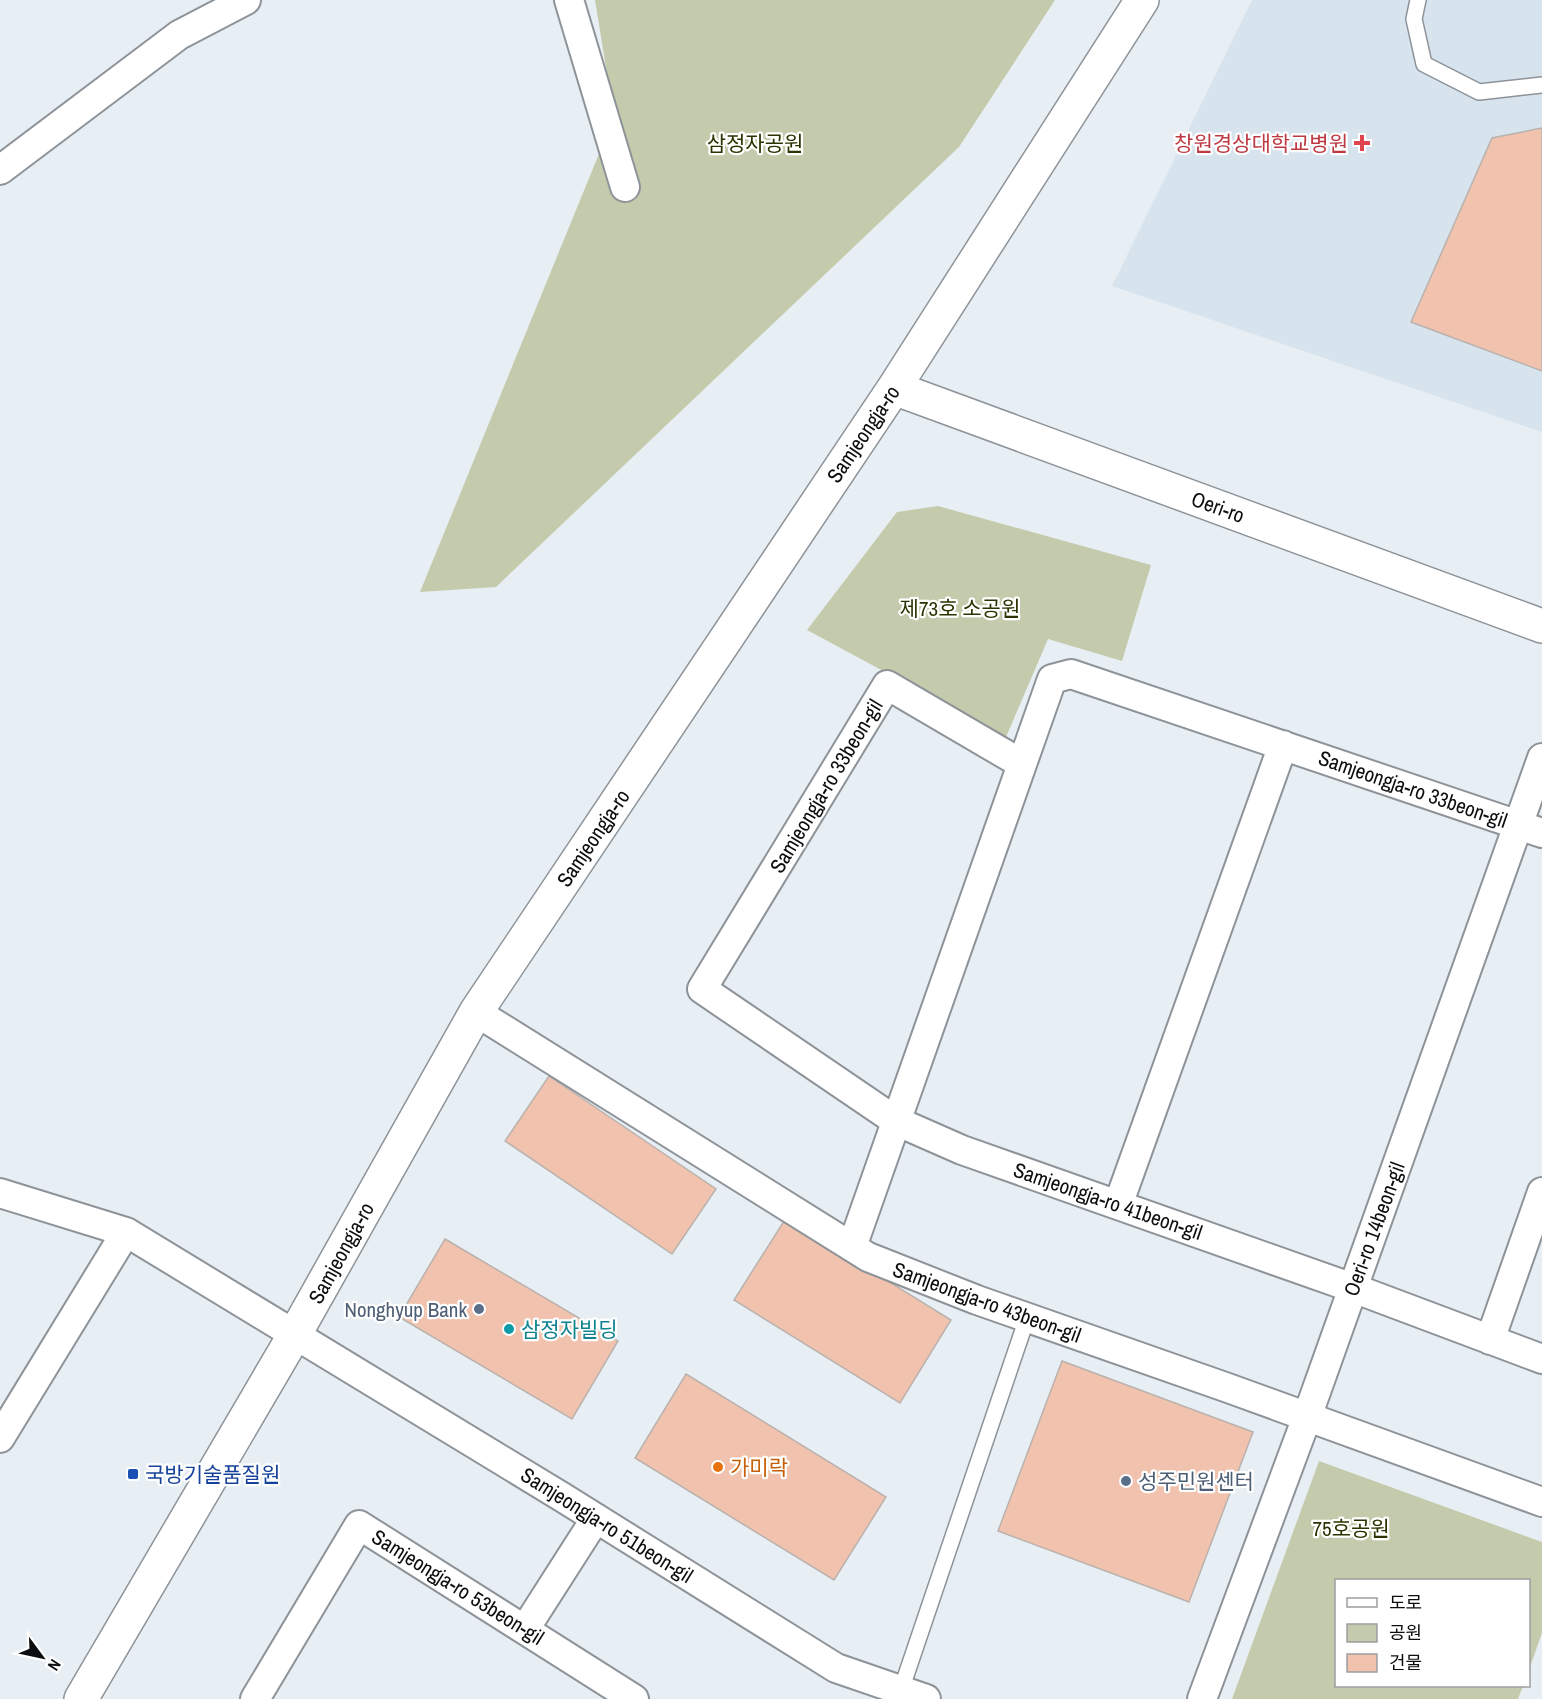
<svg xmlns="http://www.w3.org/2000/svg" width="1542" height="1699" font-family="'Archivo Narrow','Noto Sans KR',sans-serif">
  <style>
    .built { fill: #d7e3ed }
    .green { fill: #c4cbac }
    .building { fill: #f1c2ad; stroke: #b9b2ae; stroke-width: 1.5 }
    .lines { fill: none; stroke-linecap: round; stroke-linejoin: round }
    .service-casing { stroke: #8d9398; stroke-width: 18 }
    .minor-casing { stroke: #8d9398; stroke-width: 32 }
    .tertiary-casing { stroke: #8d9398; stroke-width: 36 }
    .service { stroke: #fff; stroke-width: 15 }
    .minor { stroke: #fff; stroke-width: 28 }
    .tertiary { stroke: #fff; stroke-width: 33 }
    .health-dot { fill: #e0444e; stroke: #fff; stroke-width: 2 }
    .service-dot { fill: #5c6f8a; stroke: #fff; stroke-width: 2 }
    .culture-dot { fill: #0f9aa8; stroke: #fff; stroke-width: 2 }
    .food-dot { fill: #e8710a; stroke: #fff; stroke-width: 2 }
    .transit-dot { fill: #1a4fb4; stroke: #fff; stroke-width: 2 }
    .labels { text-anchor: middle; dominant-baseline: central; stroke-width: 4.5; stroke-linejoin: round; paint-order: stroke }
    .park-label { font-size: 21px; fill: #2c3300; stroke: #fff }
    .health-label { font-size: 21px; fill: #be3a42; stroke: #fff; text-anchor: end }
    .street-label { font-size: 21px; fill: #0b0d0f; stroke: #fff }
    .service-label { font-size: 21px; fill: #4e5e75; stroke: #fff; text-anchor: end }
    .culture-label { font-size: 21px; fill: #0d838f; stroke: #fff; text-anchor: start }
    .food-label { font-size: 21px; fill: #c56008; stroke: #fff; text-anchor: start }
    .transit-label { font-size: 21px; fill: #164399; stroke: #fff; text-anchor: start }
  </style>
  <rect width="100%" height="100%" fill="#e8eff4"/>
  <path class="built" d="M1252,0H1542V432L1112,286Z"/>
  <path class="green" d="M595,0H1055L959,147L496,587L420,592L614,117Z
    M938,506L1151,565L1122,661L1048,639L1006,737L807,630L897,512Z
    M1319,1461L1542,1542V1633L1529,1670L1528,1580H1336V1686H1523L1518,1699H1232Z"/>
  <path class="building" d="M1542,128V371L1411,322L1492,138Z
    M549,1076L716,1189L672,1254L505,1141Z
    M786,1218L951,1320L900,1403L734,1300Z
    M445,1239L618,1341L572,1419L399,1317Z
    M1062,1361L1253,1432L1189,1602L998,1531Z
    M686,1374L886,1497L834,1580L635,1458Z"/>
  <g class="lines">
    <defs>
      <path id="service" d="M1418,0L1414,19L1424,64L1479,92L1542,85
        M901,1690L1027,1318"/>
      <path id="minor" d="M569,0L625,187
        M0,170L179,35L246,0
        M1022,764L887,685L702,989L896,1121L962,1150L1353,1288L1542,1359
        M476,1012L868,1257L977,1300L1228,1388L1542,1502
        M0,1193L126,1232L562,1497L836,1668L926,1699
        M1118,1205L1283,745
        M852,1247L1052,679L1071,674L1542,833
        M1490,1340L1542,1192
        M0,1438L126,1232
        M525,1629L596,1518
        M255,1699L359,1525L634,1699
        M1202,1699L1307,1417L1542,758"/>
      <path id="tertiary" d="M894,388L1542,626
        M81,1699L295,1334L476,1012L894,388L1142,0"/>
    </defs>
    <use href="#service" class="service-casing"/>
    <use href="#minor" class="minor-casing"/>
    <use href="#tertiary" class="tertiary-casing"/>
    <use href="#service" class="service"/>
    <use href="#minor" class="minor"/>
    <use href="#tertiary" class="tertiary"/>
  </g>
  <path class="health-dot" d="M1359 134h6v6h6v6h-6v6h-6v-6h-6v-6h6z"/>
  <g class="service-dot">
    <circle cx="479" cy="1309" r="6"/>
    <circle cx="1126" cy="1481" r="6"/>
  </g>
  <circle class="culture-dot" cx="509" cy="1329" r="6"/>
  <circle class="food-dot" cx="718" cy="1467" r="6"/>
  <rect class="transit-dot" x="127" y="1468" width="12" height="12" rx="3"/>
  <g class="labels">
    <g class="park-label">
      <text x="755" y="143">삼정자공원</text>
      <text x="960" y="608">제73호 소공원</text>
      <text x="1351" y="1528">75호공원</text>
    </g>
    <g class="health-label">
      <text x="1348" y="143">창원경상대학교병원</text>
    </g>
    <g class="street-label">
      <text transform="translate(863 434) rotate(-56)">Samjeongja-ro</text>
      <text transform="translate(1218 507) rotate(20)">Oeri-ro</text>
      <text transform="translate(826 786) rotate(-59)">Samjeongja-ro 33beon-gil</text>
      <text transform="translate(1413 789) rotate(19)">Samjeongja-ro 33beon-gil</text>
      <text transform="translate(593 838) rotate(-56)">Samjeongja-ro</text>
      <text transform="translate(1108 1201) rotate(19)">Samjeongja-ro 41beon-gil</text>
      <text transform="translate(1374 1229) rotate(-70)">Oeri-ro 14beon-gil</text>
      <text transform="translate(341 1253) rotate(-61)">Samjeongja-ro</text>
      <text transform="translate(987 1302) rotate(20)">Samjeongja-ro 43beon-gil</text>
      <text transform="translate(607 1525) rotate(32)">Samjeongja-ro 51beon-gil</text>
      <text transform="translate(458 1587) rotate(32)">Samjeongja-ro 53beon-gil</text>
    </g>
    <g class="service-label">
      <text x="467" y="1309">Nonghyup Bank</text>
      <text x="1138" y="1481" text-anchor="start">성주민원센터</text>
    </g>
    <g class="culture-label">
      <text x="521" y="1329">삼정자빌딩</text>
    </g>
    <g class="food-label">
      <text x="730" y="1467">가미락</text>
    </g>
    <g class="transit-label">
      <text x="145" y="1474">국방기술품질원</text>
    </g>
  </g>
  <rect x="1335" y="1579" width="195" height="108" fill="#ffffff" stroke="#9d9e9f" stroke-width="1.5"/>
  <rect x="1347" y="1598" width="30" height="9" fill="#ffffff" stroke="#9d9e9f" stroke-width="1.5"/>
  <text x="1389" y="1609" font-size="18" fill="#0b0d0f">도로</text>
  <rect x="1347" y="1624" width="30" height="18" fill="#c4cbac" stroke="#9d9e9f" stroke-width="1.5"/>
  <text x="1389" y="1639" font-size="18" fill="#0b0d0f">공원</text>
  <rect x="1347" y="1654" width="30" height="18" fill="#f1c2ad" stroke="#9d9e9f" stroke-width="1.5"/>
  <text x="1389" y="1669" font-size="18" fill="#0b0d0f">건물</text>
  <g transform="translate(42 1657) rotate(123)" stroke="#ffffff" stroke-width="4.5" paint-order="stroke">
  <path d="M0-4.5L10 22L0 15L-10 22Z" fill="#0b0d0f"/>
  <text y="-9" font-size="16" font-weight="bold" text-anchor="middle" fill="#0b0d0f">N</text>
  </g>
</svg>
